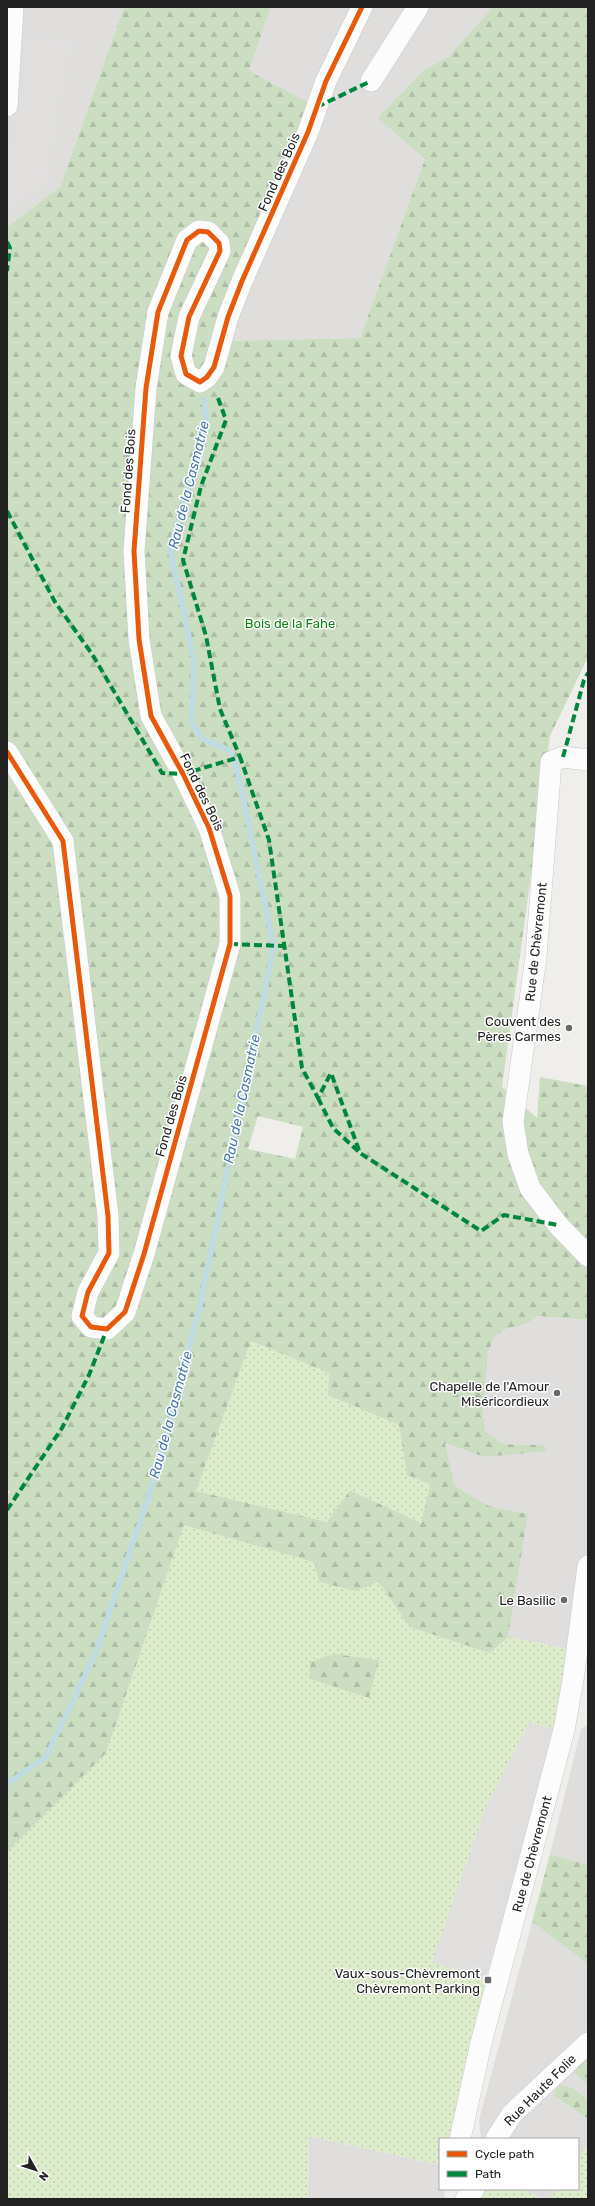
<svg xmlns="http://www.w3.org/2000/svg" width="595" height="2206" font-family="Rubik,sans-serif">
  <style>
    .residential { fill: #dfdedc }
    .grass { fill: url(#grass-dots); fill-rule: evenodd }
    .forest { fill: url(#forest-firs); fill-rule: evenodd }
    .parking { fill: #e0dfde }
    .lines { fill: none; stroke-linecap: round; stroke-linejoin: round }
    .stream { stroke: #bfdbe3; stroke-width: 5.5 }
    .minor-casing { stroke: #c9c8c7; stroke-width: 22 }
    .minor { stroke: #fdfcfc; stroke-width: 21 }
    .quiet { stroke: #00873e; stroke-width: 4; stroke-dasharray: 8 4; stroke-linecap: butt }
    .cycleway-casing { stroke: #fff; stroke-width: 8 }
    .cycleway { stroke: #e8590c; stroke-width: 5 }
    .poi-dot { fill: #6a6968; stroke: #fff; stroke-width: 1.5 }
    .labels { text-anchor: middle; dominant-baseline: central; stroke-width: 3; stroke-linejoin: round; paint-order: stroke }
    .street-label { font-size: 13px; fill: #222; stroke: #fff }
    .park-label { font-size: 13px; fill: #0c8416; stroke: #fff }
    .poi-label { font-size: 13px; fill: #222; stroke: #fff; text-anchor: end }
    .water-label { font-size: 14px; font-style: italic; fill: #4a7aab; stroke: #fff }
  </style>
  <defs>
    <pattern id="grass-dots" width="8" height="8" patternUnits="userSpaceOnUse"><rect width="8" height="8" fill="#ddeccb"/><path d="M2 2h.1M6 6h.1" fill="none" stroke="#bdcaae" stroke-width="1.8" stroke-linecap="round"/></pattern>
    <pattern id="forest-firs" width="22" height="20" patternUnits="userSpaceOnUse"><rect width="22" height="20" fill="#cbdec1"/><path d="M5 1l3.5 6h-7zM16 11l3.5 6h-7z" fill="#aebea6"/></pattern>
  </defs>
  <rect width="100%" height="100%" fill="#f0eeeb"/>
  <path class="residential" d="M8,7H124L60,187L7,227Z
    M271,7H493L449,56L423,71L425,159L360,338L221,341L249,71Z
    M538,1316L588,1320V1645L568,1649L508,1637L528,1514L489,1506L455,1486L445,1443L484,1457L542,1445L503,1444L485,1431L483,1411L488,1352L495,1336L506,1329L527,1324Z
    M588,1724V1865L550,1854L581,1729Z
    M532,1922L588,1964V2030L557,2058L483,2139H481L479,2120Z
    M564,2063L588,2086V2099L572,2088L553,2095L588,2119V2145L578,2159V2139H502Z
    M309,2136L440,2165V2189H444L445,2199H308Z
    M523,2189H557L550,2199H543Z"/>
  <path class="grass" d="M251,1341L329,1373L328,1395L399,1425L407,1475L430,1484L421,1523L351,1490L327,1522L196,1491Z
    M184,1525L314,1562L319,1582L354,1591L379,1582L409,1627L490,1653L508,1637L568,1649L555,1729L530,1722L487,1805L433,1962L486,1979L449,2139H440V2165L309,2136L308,2199H7V1852L106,1753ZM379,1660L368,1698L353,1692Z
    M588,2145V2199H550L557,2189H578V2159Z
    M481,2189H523L543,2199H476Z"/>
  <path class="forest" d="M124,7H271L249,71L317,107L221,341L360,338L425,159L378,118L423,71L449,56L493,7H588V657L550,736L502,1087L537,1118L540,1077L588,1086V1320L538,1316L527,1324L506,1329L495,1336L488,1352L483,1411L485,1431L503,1444L542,1445L547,1451L484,1457L445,1443L455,1486L489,1506L528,1514L508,1637L490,1653L409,1627L379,1582L355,1591L319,1582L314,1562L184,1525L106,1753L7,1852V1496L10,1492L7,1489V227L60,187ZM258,1116L303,1127L295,1159L248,1149ZM251,1341L329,1373L328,1395L399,1425L407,1475L430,1484L421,1523L350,1490L327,1522L196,1491Z
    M334,1654L379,1660L369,1698L309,1678L311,1662Z
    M550,1854L588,1865V1964L532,1922Z
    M588,2043V2086L564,2063Z
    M559,2085L572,2088L588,2099V2119L553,2095Z"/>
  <path class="parking" d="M19,37L72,41L45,186L7,209V157L13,123Z
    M530,1722L555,1729L486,1979L432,1962L487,1805Z"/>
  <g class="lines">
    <path class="stream" d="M7,1784L46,1757L95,1655L154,1481L199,1310L274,946L236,764L229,750L203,739L192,723L194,660L170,549L207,424L204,400"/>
    <defs>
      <path id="minor" d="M371,81L418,7
        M7,106L13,7
        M7,752L63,841L108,1216L109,1253L88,1292L82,1316L91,1327L107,1329L125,1312L144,1254L230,944V896L209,828L183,774L151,716L139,639L134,551L146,388L158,312L187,240L199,231L208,232L219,243L220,251L189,317L181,356L186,374L200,382L207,377L214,367L228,317L242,281L308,132L326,81L362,7
        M588,760L563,757L551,762L536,957L513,1122L518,1154L530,1188L558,1225L588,1256
        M460,2139L481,2043L564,1730L573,1680L588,1566
        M496,2139L512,2114L588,2043
        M466,2199L474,2189"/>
    </defs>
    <use href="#minor" class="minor-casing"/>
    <use href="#minor" class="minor"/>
    <path class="quiet" d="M317,107L371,81
      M7,242L10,248L7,271
      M218,398L226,420L201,486L183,560L206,636L220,709L240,757
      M7,511L55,602L92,654L162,773L183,774L240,757L269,840L302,1068L318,1098L331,1073L360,1153L481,1231L504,1215L558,1225
      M563,757L584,680L588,673
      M230,944L283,946
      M318,1098L333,1128L359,1152
      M7,1510L62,1428L89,1375L107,1329"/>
    <defs>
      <path id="cycleway" d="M7,752L63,841L108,1216L109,1253L88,1292L82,1316L91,1327L107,1329L125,1312L144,1254L230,944V896L209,828L183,774L151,716L139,639L134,551L146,388L158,312L187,240L199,231L208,232L219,243L220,251L189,317L181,356L186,374L200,382L207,377L214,367L228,317L242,281L308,132L326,81L362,7"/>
    </defs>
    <use href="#cycleway" class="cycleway-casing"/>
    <use href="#cycleway" class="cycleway"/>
  </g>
  <g class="poi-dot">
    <circle cx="569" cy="1028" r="4"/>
    <circle cx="557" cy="1393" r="4"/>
    <circle cx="564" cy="1600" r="4"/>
    <rect x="484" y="1976" width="8" height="8" rx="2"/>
  </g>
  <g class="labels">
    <g class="street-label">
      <text transform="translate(279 172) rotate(-66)">Fond des Bois</text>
      <text transform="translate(128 471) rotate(-86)">Fond des Bois</text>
      <text transform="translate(202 792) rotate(64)">Fond des Bois</text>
      <text transform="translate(536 942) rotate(-84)">Rue de Chèvremont</text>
      <text transform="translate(171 1116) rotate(-74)">Fond des Bois</text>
      <text transform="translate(532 1854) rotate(-75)">Rue de Chèvremont</text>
      <text transform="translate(540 2090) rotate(-45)">Rue Haute Folie</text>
    </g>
    <g class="park-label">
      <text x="290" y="623">Bois de la Fahe</text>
    </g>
    <g class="poi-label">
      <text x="561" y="1021">Couvent des<tspan x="561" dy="15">Pères Carmes</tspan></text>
      <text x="549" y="1386">Chapelle de l'Amour<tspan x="549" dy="15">Miséricordieux</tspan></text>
      <text x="556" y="1600">Le Basilic</text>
      <text x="480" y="1973">Vaux-sous-Chèvremont<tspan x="480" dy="15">Chèvremont Parking</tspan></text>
    </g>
    <g class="water-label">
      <text transform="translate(189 485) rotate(-76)">Rau de la Casmatrie</text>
      <text transform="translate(242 1099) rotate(-78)">Rau de la Casmatrie</text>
      <text transform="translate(171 1415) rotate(-75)">Rau de la Casmatrie</text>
    </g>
  </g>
  <rect width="595" height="2206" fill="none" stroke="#222222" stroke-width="16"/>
  <rect x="439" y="2138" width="140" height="52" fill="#ffffff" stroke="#a7a7a7"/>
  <rect x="447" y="2151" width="20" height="6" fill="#e8590c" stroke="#a7a7a7"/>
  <text x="475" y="2158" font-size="12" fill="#222222">Cycle path</text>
  <rect x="447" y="2171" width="20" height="6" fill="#00873e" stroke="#a7a7a7"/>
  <text x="475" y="2178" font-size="12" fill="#222222">Path</text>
  <g transform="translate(36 2170) rotate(129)" stroke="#ffffff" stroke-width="3" paint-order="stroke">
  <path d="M0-3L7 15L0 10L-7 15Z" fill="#222222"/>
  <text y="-6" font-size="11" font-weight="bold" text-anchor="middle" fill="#222222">N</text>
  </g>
</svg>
